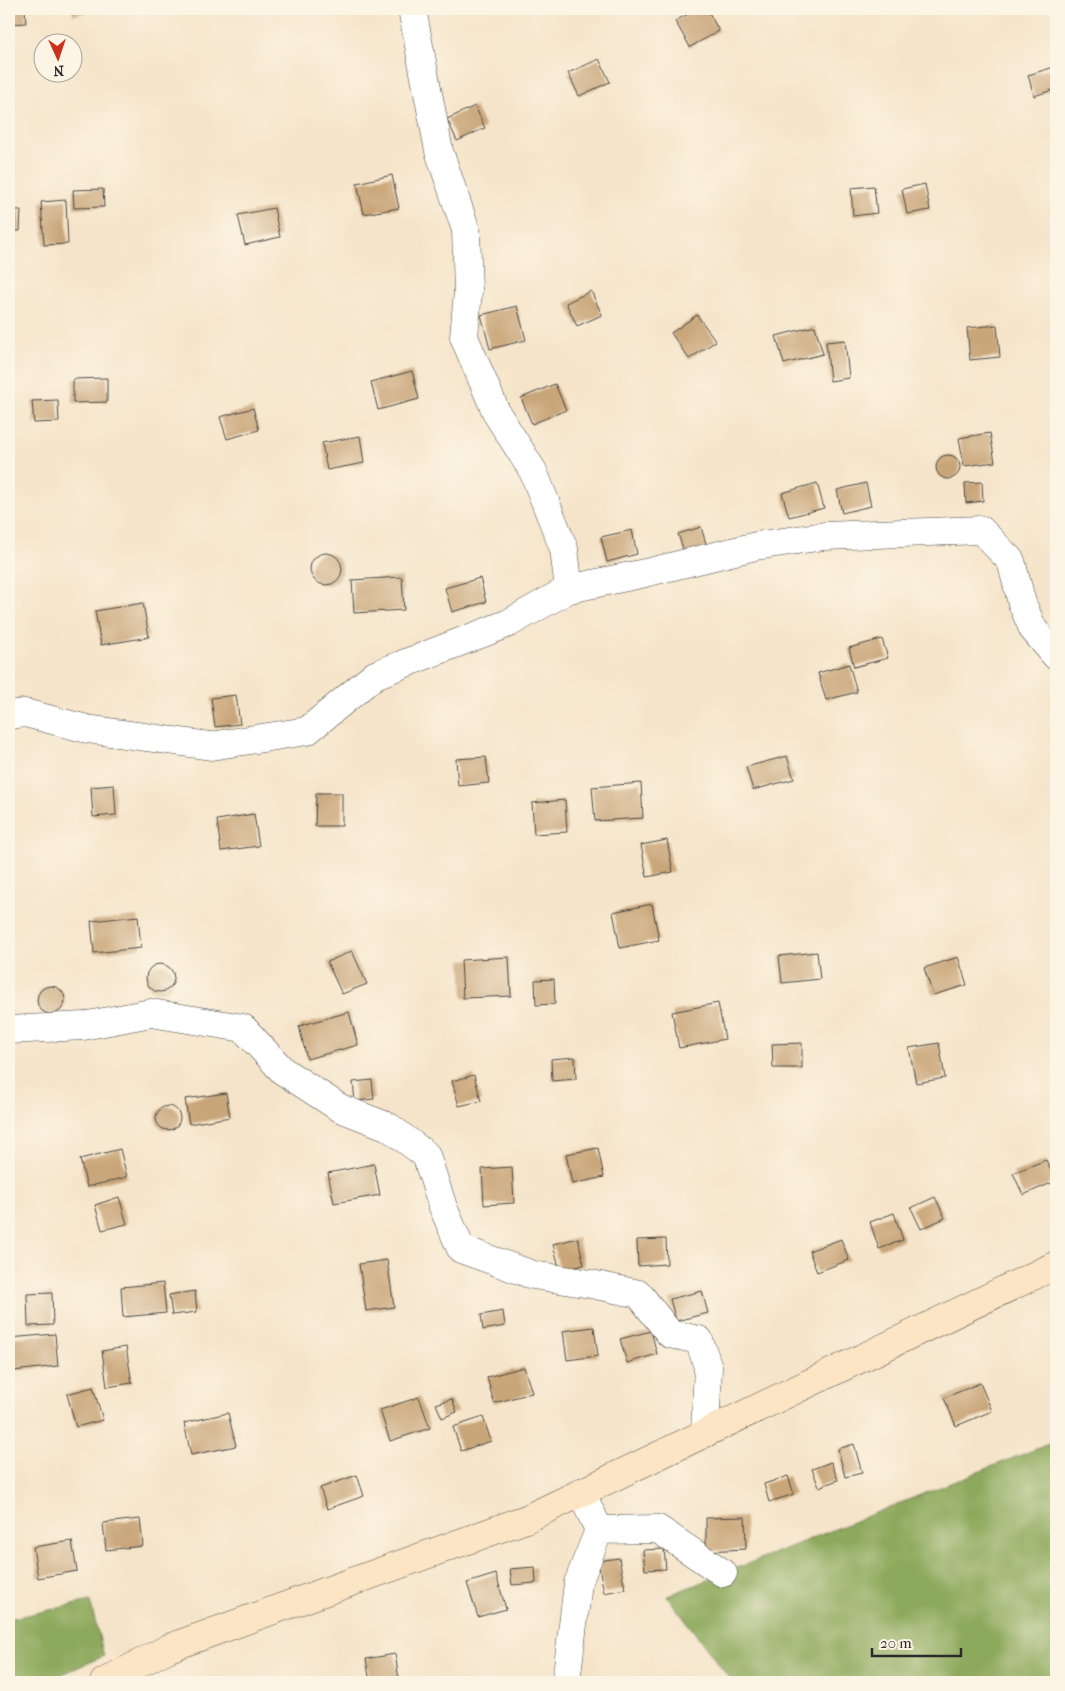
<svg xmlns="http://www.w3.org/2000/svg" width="1065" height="1691" font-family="'IM FELL French Canon',serif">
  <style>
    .forest { fill: #8da95c; stroke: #5c6a44 }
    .building { fill: #c9a679 }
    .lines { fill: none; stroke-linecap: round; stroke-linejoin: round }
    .street-casing { stroke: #494743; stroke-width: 29 }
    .secondary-casing { stroke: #494743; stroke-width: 29 }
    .street { stroke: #fff; stroke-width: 28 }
    .secondary { stroke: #fce5c4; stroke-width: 28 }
  </style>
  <rect width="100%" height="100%" fill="#fcf5e5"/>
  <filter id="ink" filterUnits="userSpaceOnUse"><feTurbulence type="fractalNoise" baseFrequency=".02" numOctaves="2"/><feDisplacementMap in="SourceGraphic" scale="10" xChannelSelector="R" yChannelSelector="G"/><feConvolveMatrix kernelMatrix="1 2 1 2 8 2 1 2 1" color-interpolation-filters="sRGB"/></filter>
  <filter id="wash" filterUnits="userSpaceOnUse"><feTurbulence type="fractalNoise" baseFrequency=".0096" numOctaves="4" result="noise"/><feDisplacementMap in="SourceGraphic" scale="20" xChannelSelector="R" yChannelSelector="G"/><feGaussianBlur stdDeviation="1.12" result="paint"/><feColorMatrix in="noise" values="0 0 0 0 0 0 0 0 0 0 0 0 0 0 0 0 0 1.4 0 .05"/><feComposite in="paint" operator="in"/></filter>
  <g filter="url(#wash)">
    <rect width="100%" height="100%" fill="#f5e4c9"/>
    <path class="forest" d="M1056,1441V1682H732L667,1596Z
      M90,1601L104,1656L44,1682H9V1619Z"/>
    <g id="blocks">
      <path class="building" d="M9,9H25L26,23L9,24Z
        M72,9H103V10L73,15Z
        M698,9H707L719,31L690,47L675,21Z
        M599,59L610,82L579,96L568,73Z
        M1054,67L1056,75V89L1034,96L1028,75Z
        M475,106L485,128L457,141L447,119Z
        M392,175L399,208L364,214L357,183Z
        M925,184L930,210L907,214L902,189Z
        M874,186L877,213L853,216L851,188Z
        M103,189L104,207L74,208L73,190Z
        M66,200L68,244L44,245L41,202Z
        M274,208L280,237L245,245L238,215Z
        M9,210H21L20,231H9Z
        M591,291L602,315L577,326L566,303Z
        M517,306L526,340L490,349L481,315Z
        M697,315L716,341L689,359L671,333Z
        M997,325L1000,357L970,360L967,328Z
        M815,326L823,354L784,364L776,336Z
        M845,340L849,378L830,381L826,342Z
        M412,371L419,399L378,410L371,382Z
        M107,378V402L73,403V379Z
        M555,384L566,410L532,424L521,398Z
        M58,400L59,422L34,423L32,401Z
        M253,408L259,430L227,439L220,417Z
        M990,433L995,462L964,466L959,438Z
        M360,436L364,463L327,470L322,443Z
        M936 467a12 12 0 1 1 24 0a12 12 0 1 1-24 0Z
        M982,482L983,501L966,503L965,483Z
        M817,483L824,508L789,517L782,493Z
        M866,483L871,506L842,513L837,490Z
        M701,527L707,547L685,554L678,534Z
        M632,530L637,554L607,562L601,537Z
        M310 569a16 16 0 1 1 32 0a16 16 0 1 1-32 0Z
        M402,577L404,610L354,613L352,580Z
        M480,578L486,602L452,612L445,588Z
        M143,603L149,637L101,645L95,611Z
        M882,639L888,658L854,667L849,648Z
        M849,664L857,692L826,700L818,673Z
        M236,695L240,724L215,727L211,698Z
        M787,756L794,779L753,790L746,767Z
        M486,757L489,783L458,786L456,759Z
        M641,783L643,818L595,821L592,787Z
        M114,785L116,815L93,817L91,787Z
        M316,793H342V826H315Z
        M565,800L567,832L534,834L532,803Z
        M254,814L259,846L221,851L217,820Z
        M667,840L673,872L647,877L641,845Z
        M652,904L659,940L620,948L613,912Z
        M138,916L141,948L94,953L91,921Z
        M352,951L367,984L342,994L327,962Z
        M817,952L820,979L782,983L779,956Z
        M509,957L511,996L463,998L461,960Z
        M958,957L967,985L933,995L924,968Z
        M146 978a14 14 0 1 1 28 0a14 14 0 1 1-28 0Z
        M554,979L555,1004L536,1005L535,980Z
        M37 1000a14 14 0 1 1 28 0a14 14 0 1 1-28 0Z
        M718,1003L725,1039L679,1048L672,1012Z
        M349,1012L358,1045L307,1059L299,1026Z
        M802,1043V1068H773L772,1044Z
        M939,1043L945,1078L916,1083L909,1048Z
        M575,1057L576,1079L552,1081L551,1059Z
        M474,1075L481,1101L459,1106L452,1081Z
        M372,1080L374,1099L355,1101L353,1082Z
        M226,1093L230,1117L189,1124L185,1099Z
        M156 1118a12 12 0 1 1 24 0a12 12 0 1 1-24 0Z
        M598,1148L604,1177L572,1184L566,1154Z
        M120,1149L127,1177L87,1187L80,1159Z
        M1046,1160L1056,1181L1023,1195L1013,1173Z
        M374,1164L380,1195L334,1203L328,1173Z
        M512,1167L514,1203L484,1205L482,1169Z
        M119,1197L127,1224L102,1230L95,1205Z
        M935,1197L945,1218L921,1229L911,1208Z
        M894,1213L903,1240L879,1249L870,1222Z
        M578,1238L584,1265L560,1271L553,1244Z
        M666,1239L667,1264L638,1266L637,1240Z
        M841,1239L849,1260L817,1272L809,1251Z
        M387,1260L394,1307L366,1311L359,1264Z
        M163,1283L166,1313L123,1317L121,1287Z
        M195,1291L197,1312L172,1315L169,1295Z
        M702,1291L708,1313L676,1321L670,1299Z
        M52,1293L53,1325L28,1326L27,1294Z
        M503,1311L505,1326L483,1330L481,1315Z
        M594,1327L598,1356L567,1360L563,1331Z
        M651,1331L657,1354L627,1363L620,1339Z
        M55,1334L58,1366L13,1371L9,1338Z
        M126,1347L132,1383L107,1387L102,1351Z
        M524,1367L532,1393L494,1403L487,1377Z
        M980,1383L992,1411L956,1426L944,1398Z
        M93,1387L103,1420L76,1427L67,1394Z
        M419,1397L430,1428L390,1441L380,1410Z
        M452,1399L457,1412L442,1418L436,1404Z
        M228,1413L236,1446L191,1455L184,1423Z
        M483,1417L491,1441L461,1451L453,1427Z
        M854,1444L862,1473L845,1477L838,1449Z
        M831,1462L838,1480L819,1487L812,1469Z
        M357,1475L364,1496L327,1509L320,1488Z
        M788,1476L794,1494L769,1502L764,1484Z
        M745,1517L746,1549L706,1551V1518Z
        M140,1519L143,1546L106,1550L103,1523Z
        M72,1541L77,1571L38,1578L33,1547Z
        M664,1549L666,1569L645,1570L643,1550Z
        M619,1558L625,1589L604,1593L598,1561Z
        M535,1567L536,1583L512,1585L510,1569Z
        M496,1574L506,1609L478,1617L467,1583Z
        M395,1654L399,1679L370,1682L366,1659Z"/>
    </g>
  </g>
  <g filter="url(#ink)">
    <use href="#blocks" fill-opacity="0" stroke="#494743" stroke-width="1"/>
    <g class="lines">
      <defs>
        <path id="street" d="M412,9L439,151L466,230L468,291L464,337L497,414L533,471L564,549L569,589
          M9,715L25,713L87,729L211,746L307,731L375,675L509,623L569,589L645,573L756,546L824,536L981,530L1011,561L1022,603L1033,629L1056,656
          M9,1030L83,1026L151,1013L243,1028L283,1071L340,1108L389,1127L426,1155L443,1207L461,1249L533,1275L591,1284L639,1294L670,1334L699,1340L708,1367L705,1433
          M599,1530L658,1529L723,1573
          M566,1682L578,1583L599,1530L581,1492"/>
        <path id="secondary" d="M104,1682L169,1648L526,1519L1056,1265"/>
      </defs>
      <use href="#street" class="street-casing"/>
      <use href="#secondary" class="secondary-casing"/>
      <use href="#street" class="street"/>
      <use href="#secondary" class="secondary"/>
    </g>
  </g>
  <rect width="1065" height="1691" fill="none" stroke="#fcf5e5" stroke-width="30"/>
  <g transform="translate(58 58) rotate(177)"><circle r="24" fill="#fcf5e5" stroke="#a8a49b"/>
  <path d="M0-4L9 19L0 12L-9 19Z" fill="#c8321e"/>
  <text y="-8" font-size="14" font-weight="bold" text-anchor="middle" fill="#2b2b2b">N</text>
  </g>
  <path d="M872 1648v8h89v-8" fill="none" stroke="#2b2b2b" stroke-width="2.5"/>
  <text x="880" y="1648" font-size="15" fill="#2b2b2b" stroke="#fcf5e5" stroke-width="4" paint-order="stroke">20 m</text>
</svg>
